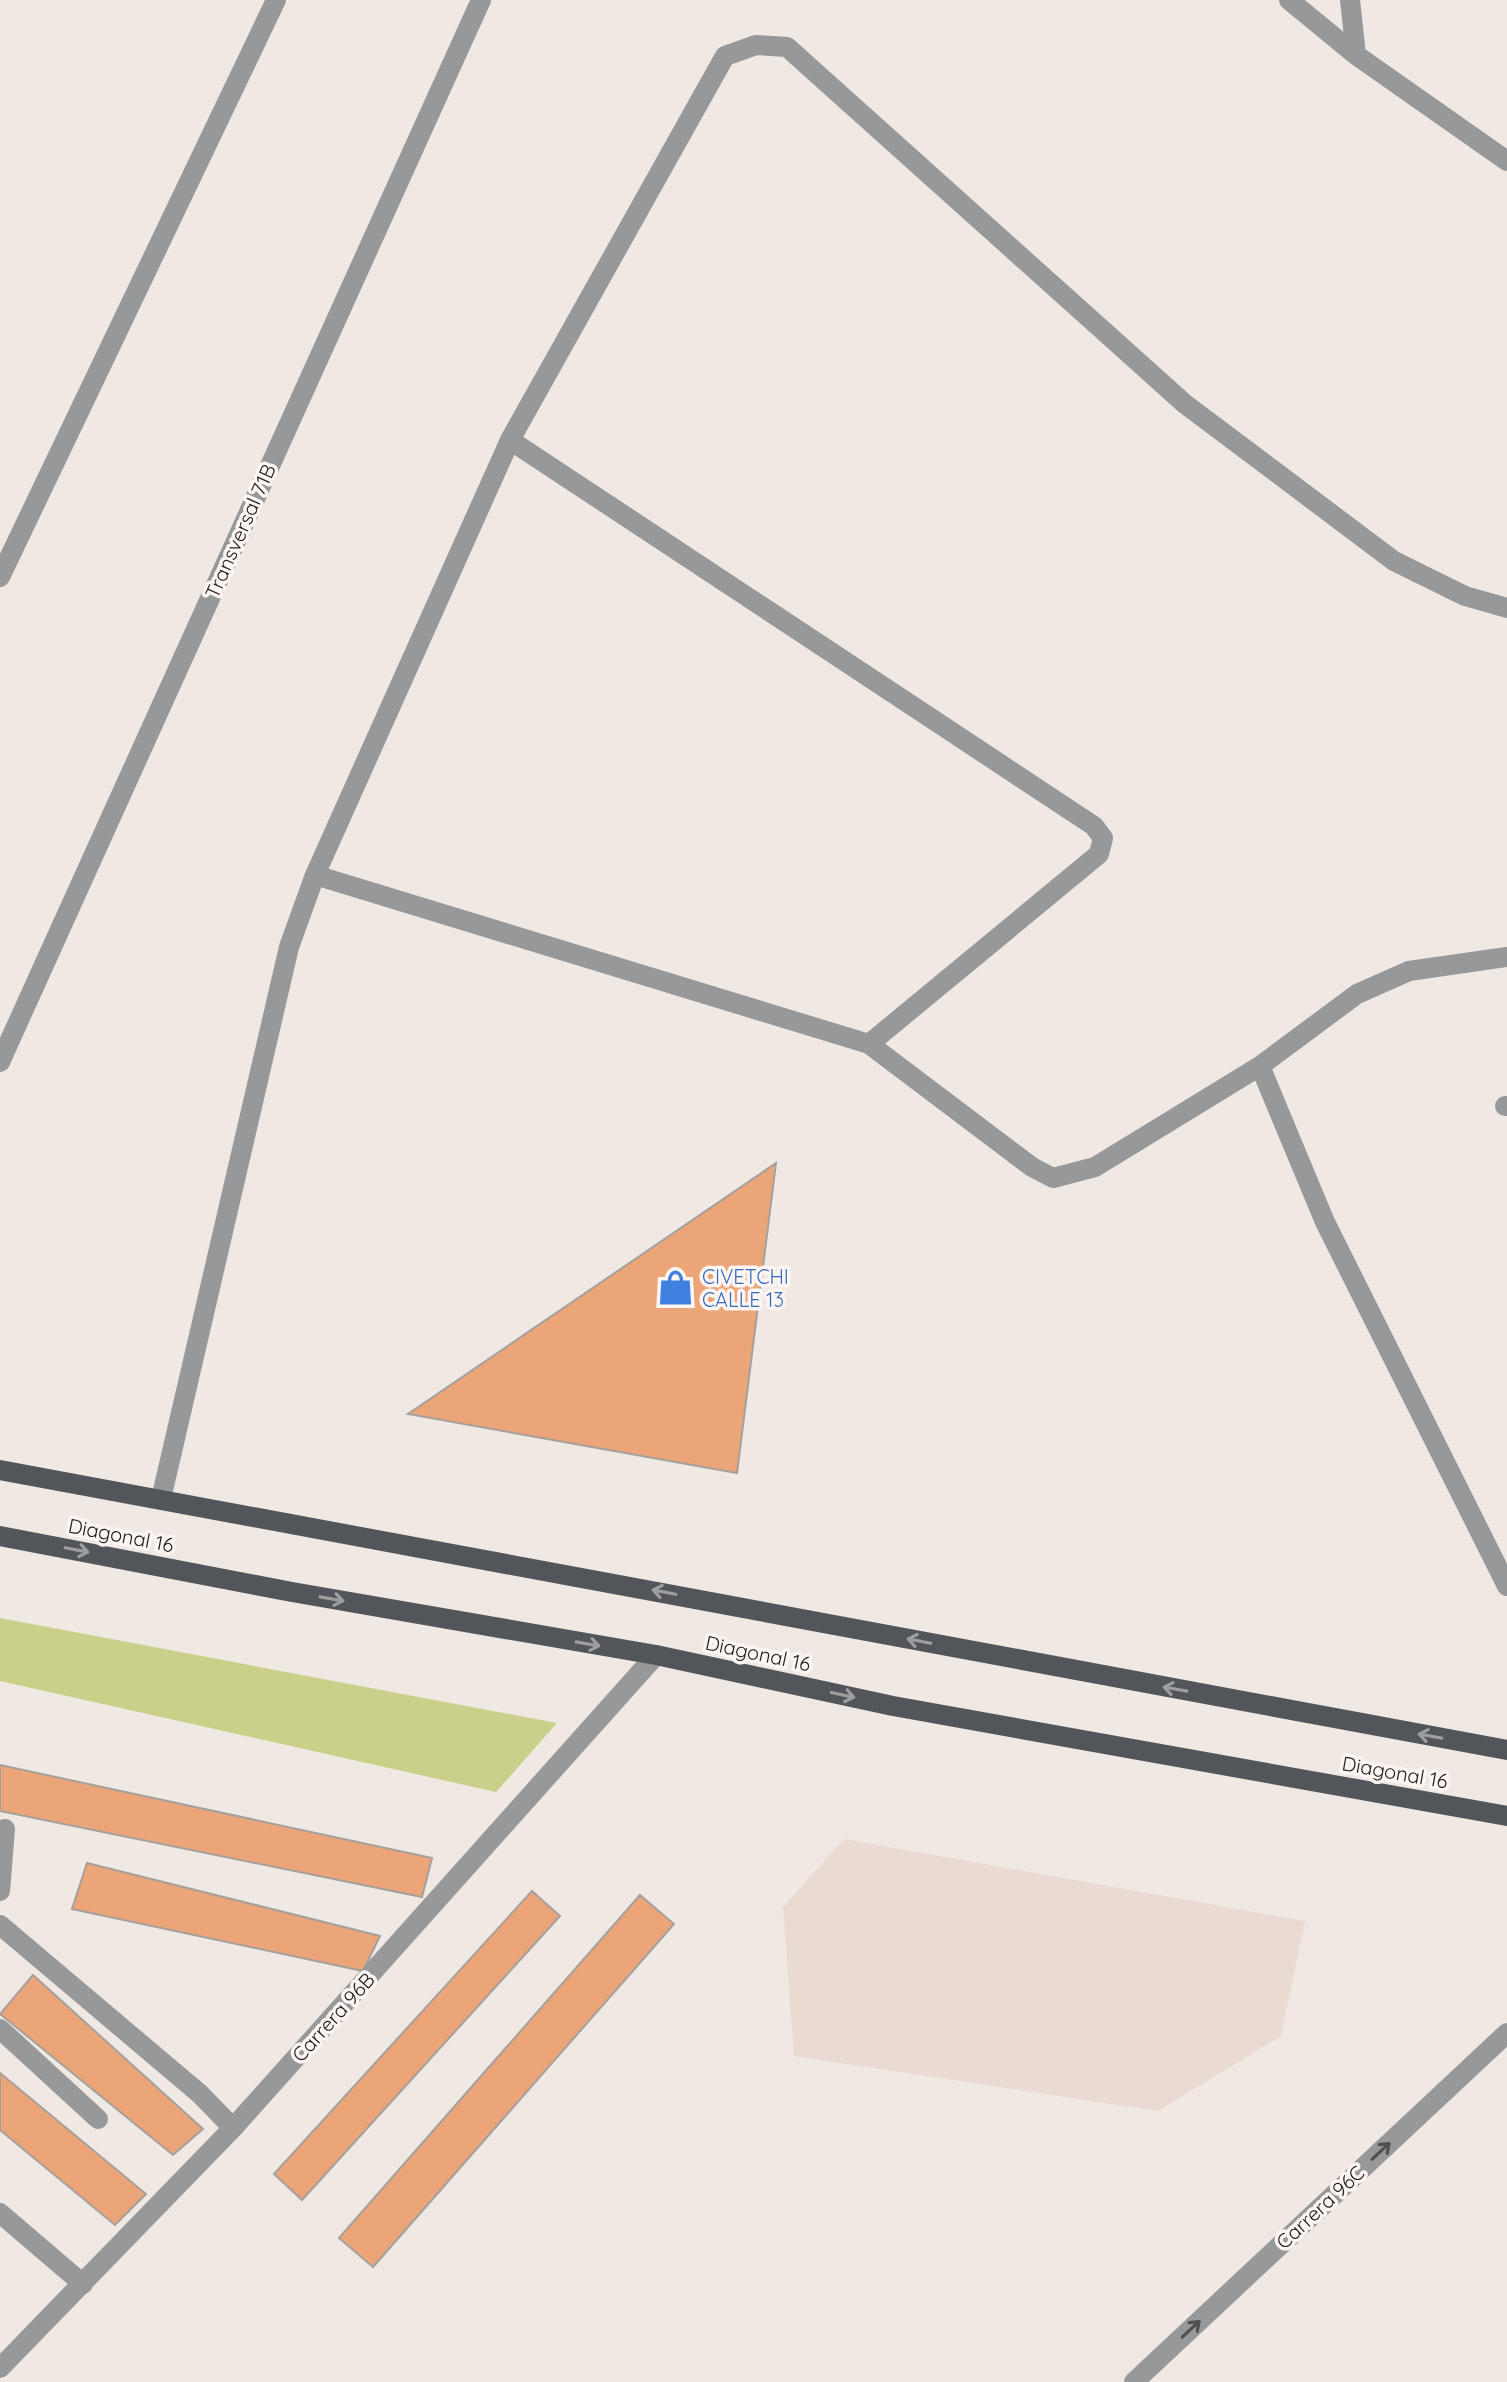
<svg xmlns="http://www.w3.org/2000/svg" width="1507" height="2382" font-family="Quicksand,sans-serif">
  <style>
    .built { fill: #e9dad2 }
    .green { fill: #c9d089 }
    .building { fill: #eba578; stroke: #a6a09c; stroke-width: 2 }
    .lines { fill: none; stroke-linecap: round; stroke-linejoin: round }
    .minor { stroke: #96989a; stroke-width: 20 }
    .major { stroke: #52565a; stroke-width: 20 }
    .oneway { stroke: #9e9e9e }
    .oneway2 { stroke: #515050 }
    .labels { text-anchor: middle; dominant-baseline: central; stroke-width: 7; stroke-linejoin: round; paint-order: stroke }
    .street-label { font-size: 20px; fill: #23201f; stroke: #fcf5f1 }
    .shop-label { font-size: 20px; fill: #366cbe; stroke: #fcf5f1; text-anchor: start }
  </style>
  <rect width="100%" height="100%" fill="#efe8e3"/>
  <path class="built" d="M844,1839L1305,1921L1281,2036L1158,2111L794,2056L783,1907Z"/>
  <path class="green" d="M0,1618L557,1723L496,1792L0,1681Z"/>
  <path class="building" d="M776,1163L737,1473L408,1414Z
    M0,1765L432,1858L422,1897L0,1811Z
    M87,1863L380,1936L363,1971L72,1909Z
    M532,1891L560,1916L302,2200L274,2174Z
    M640,1895L674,1924L373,2267L339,2238Z
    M33,1975L203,2129L173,2155L0,2014Z
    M0,2073L146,2194L115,2225L0,2130Z"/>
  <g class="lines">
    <path class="minor" d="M1289,0L1356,55L1507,161
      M1350,0L1356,55
      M510,440L1094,826L1103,838L1099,854L869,1044
      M0,577L276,0
      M315,875L510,440L725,56L756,45L787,47L1185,404L1394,561L1465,596L1507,608
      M0,1062L481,0
      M1260,1066L1357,994L1409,971L1507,957
      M1505,1106H1507
      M161,1499L289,947L315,875L869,1044L1032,1167L1053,1178L1095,1167L1260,1066L1325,1222L1507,1586
      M0,1891L5,1829
      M0,1925L200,2094L233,2128
      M0,2029L98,2119
      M0,2213L83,2284
      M0,2368L233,2128L656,1655
      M1134,2382L1507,2033"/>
    <path class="major" d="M0,1470L1507,1750
      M0,1536L292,1592L656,1655L893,1706L1507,1816"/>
  </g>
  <defs><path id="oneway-shaft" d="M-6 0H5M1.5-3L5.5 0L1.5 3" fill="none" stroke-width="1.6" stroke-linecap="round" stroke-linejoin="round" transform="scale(2)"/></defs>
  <g class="oneway">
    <use href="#oneway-shaft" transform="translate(77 1550) rotate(11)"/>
    <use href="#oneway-shaft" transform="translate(664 1592) rotate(-169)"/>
    <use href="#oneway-shaft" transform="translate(332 1599) rotate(10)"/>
    <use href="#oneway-shaft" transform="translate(919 1641) rotate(-169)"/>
    <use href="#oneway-shaft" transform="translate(588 1644) rotate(10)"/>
    <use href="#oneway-shaft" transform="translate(1175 1689) rotate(-170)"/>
    <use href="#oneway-shaft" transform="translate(843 1695) rotate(12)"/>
    <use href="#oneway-shaft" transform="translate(1430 1736) rotate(-170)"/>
  </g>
  <g class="oneway2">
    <use href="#oneway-shaft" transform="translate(1381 2151) rotate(-43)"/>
    <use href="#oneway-shaft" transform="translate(1191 2329) rotate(-43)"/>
  </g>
  <defs>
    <symbol id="shop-bare" viewBox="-9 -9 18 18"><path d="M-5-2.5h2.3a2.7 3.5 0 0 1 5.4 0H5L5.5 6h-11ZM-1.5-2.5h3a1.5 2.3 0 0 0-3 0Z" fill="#3f7fe0" stroke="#fcf5f1" stroke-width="2.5" paint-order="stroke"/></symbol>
  </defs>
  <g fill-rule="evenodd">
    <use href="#shop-bare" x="650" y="1262" width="51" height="51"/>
  </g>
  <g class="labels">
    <g class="street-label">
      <text transform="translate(240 531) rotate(-66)">Transversal 71B</text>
      <text transform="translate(121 1535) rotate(11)">Diagonal 16</text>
      <text transform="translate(758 1653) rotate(12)">Diagonal 16</text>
      <text transform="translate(1395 1772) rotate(10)">Diagonal 16</text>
      <text transform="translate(333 2017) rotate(-48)">Carrera 96B</text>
      <text transform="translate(1320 2207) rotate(-43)">Carrera 96C</text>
    </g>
    <g class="shop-label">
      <text x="702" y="1276">CIVETCHI<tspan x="702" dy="23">CALLE 13</tspan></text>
    </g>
  </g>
</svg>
